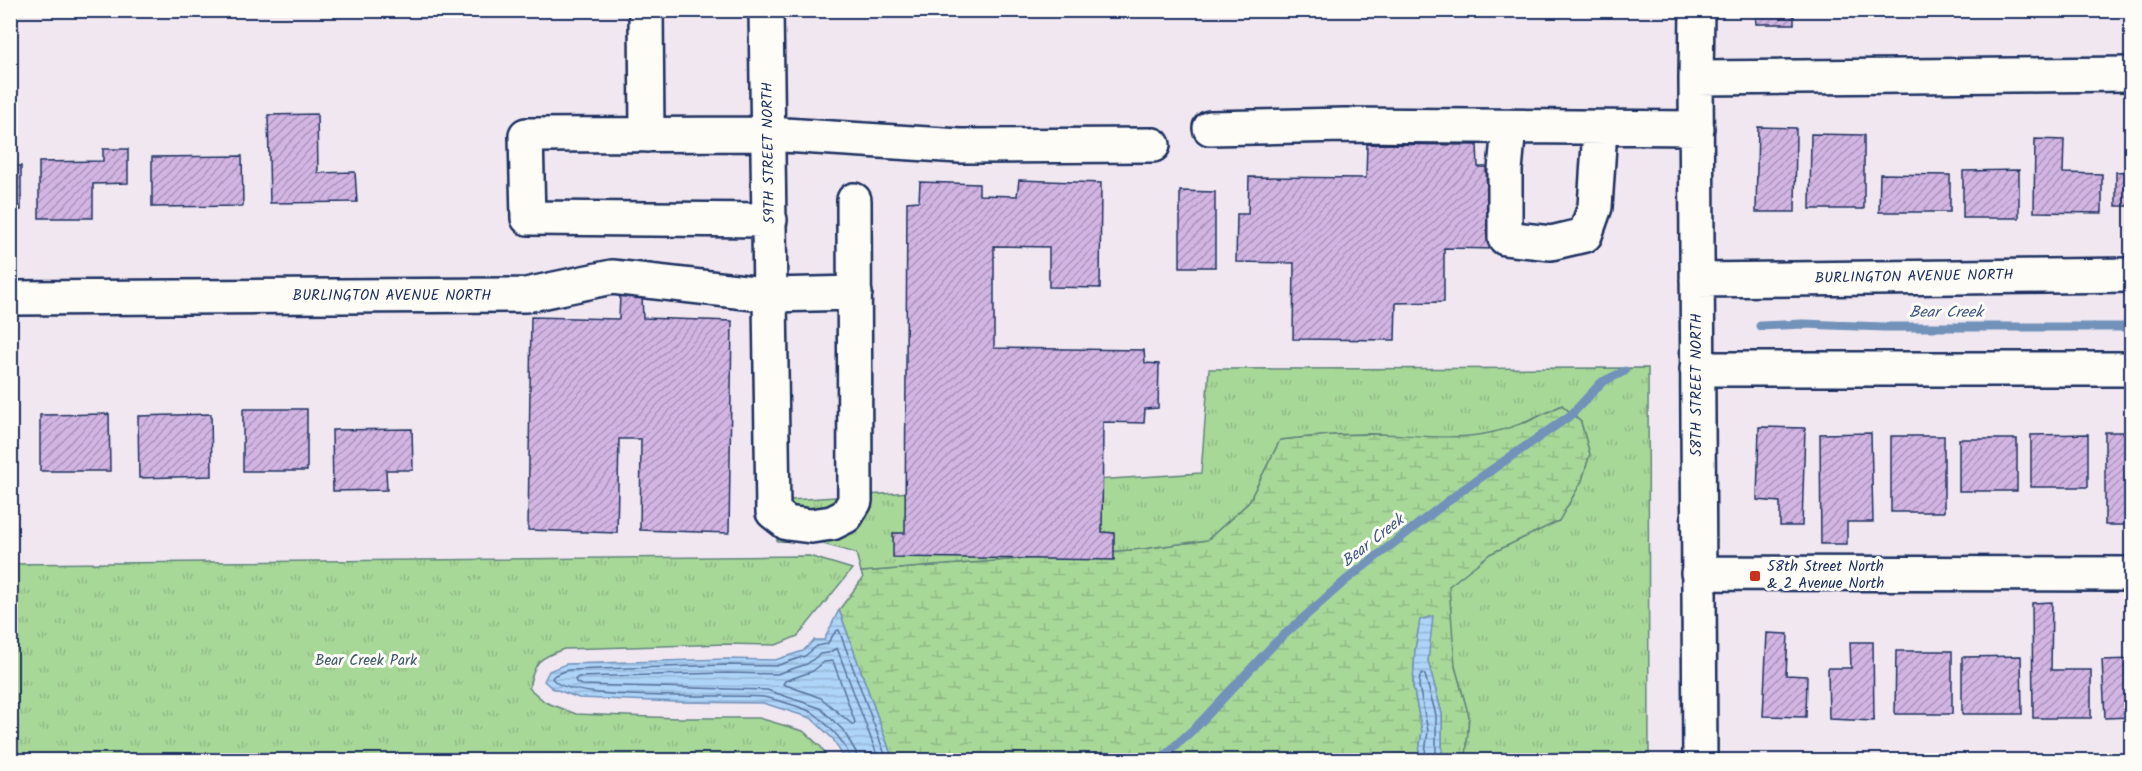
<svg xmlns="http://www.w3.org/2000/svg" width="2142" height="771" font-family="Kalam,sans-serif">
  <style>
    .wetland { fill: url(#wetland-marsh); stroke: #62847b; stroke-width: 1.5 }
    .park { fill: url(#park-tufts); stroke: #62847b; stroke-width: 1.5 }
    .water { fill: url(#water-rules); stroke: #7392ba; stroke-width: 1.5 }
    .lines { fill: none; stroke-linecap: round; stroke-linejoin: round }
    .shore { stroke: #56719c; stroke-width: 1.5 }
    .stream { stroke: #7392ba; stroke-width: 9 }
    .building { fill: url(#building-hatch); stroke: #1b2f5e; stroke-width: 1.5 }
    .minor-casing { stroke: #1b2f5e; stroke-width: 38 }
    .minor { stroke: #fdfcf7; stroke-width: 33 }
    .poi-dot { fill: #c8321e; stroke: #fdfcf7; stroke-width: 2 }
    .labels { text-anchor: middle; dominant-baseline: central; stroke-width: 6; stroke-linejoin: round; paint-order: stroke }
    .street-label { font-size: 15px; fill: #1b2f5e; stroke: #fdfcf7 }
    .poi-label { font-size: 15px; fill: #1b2f5e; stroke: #fdfcf7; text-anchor: start }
    .park-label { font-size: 15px; fill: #3e596c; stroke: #fdfcf7 }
    .water-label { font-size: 16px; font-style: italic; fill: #405884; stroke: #fdfcf7 }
  </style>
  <defs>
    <pattern id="wetland-marsh" width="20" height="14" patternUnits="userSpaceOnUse" patternTransform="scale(1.5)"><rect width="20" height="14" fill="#a8d898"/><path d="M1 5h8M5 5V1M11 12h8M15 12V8" fill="none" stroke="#90ba85"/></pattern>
    <pattern id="park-tufts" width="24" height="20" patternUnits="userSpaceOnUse" patternTransform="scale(1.5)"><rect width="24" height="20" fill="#a8d898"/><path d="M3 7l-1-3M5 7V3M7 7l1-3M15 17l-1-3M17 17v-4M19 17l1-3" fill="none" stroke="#90ba85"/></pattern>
    <pattern id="water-rules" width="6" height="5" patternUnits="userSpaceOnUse" patternTransform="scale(1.5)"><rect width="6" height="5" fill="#aed4f8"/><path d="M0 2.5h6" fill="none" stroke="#95b6d7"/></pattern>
    <pattern id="building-hatch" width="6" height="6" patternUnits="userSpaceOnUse" patternTransform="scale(1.5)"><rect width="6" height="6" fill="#d2b5e3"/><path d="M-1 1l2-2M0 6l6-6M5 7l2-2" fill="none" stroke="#aa94bb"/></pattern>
  </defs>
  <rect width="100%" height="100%" fill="#f0e7f1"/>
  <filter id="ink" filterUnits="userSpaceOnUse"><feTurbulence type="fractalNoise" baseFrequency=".0167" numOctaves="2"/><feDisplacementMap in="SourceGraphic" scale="12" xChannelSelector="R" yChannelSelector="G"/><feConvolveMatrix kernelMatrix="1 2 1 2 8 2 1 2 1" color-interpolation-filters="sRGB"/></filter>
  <g filter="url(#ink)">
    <path class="wetland" d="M1562,405L1581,422L1590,454L1582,481L1559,521L1490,554L1455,666L1469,716L1466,760H1442V714L1428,661L1432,616L1420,620L1415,650L1413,686L1422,731L1418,760H893L839,610L863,578L861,572L1142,549L1207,540L1248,503L1280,440L1326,435L1382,434L1525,423Z"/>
    <path class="park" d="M1648,368L1649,760H1466L1469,716L1455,666L1449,586L1490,554L1559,521L1582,481L1590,454L1581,422L1562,405C1540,416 1519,426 1494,432C1456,441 1418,435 1380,434C1347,433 1314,436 1280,440L1248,503L1207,540L1142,549L861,572L856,553L812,541H777L776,501L1201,473L1209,369Z
      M809,556L852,569L798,636L776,645L727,644L564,649C539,658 534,661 529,688L545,702L576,714L677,718H759L803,731L821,747L829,760H11V564Z"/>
    <path class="water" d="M839,610L893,760H845L833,739L811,718L763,703L677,702L579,698L552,688L544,681L549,671L566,664L727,659L775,660L803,651L814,640H824Z
      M1433,616L1428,661L1442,714V760H1418L1422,731L1413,686L1415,650L1420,620Z"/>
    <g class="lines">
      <path class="shore" d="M833,661L855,722L853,725L821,698L783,684L785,681L813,671L824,662Z
        M850,760C849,750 839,737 832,730C826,725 821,718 815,714C808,709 772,698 763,697C730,693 565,704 552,678L555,675L568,670L727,665L776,666L805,656L817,646L827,644L836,631L839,630L887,760
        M857,760L856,752L843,730L820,708L767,690L582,685L577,683L575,680L578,677L727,673L777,674L807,664L820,654L828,653L837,648L879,760
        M1424,760L1428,731L1419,686L1420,676L1422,673L1425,675L1436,715V760"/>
      <path class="stream" d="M1760,326L1803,324L1884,327H2132
        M1160,760L1199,724L1275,643L1346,580L1461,491L1571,415L1602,382L1625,371"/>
    </g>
    <path class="building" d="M1755,10H1794V24H1756Z
      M317,114L318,173L355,172L357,202L270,203L268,115Z
      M1758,127L1796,128L1795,212H1756Z
      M1811,134L1864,135V209H1810Z
      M2035,139L2064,140L2063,173L2102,174V213L2034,212Z
      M1367,144L1477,145L1478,167H1486L1487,190L1498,191L1496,249L1444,248V302L1396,303L1395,340L1293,339L1294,263L1236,262L1237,214H1248L1249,177L1366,178Z
      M103,149H128V183L93,184V218H39V162L103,161Z
      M242,156L243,206L152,207V157Z
      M10,166H21V210H10Z
      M2019,170V218H1963V171Z
      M2132,171V206H2116V172Z
      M1880,174L1950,175V212H1879Z
      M1019,180L1101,183L1100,288L1049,287V247L994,246V348L1144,350L1145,363L1159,364L1158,408L1145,409L1144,423L1103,422L1102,532L1114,533V560L893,557V533H905L907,202L919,201L920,182L979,184V195L1017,196Z
      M1180,191L1215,192V267H1180Z
      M620,295L642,296L643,318L732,321L729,533L640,530L641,439H619L617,533L528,530L531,317L619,319Z
      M243,409H307V471H243Z
      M109,414L110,471H40V415Z
      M211,414L212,476L139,478L138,416Z
      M1759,427L1805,428L1802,526H1780V502L1757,500Z
      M412,429L413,470H386L387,490L333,491L332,430Z
      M2105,432H2132L2131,525H2105Z
      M1871,433L1873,522H1847V544H1821L1820,434Z
      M2088,434V487H2031V435Z
      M1891,436H1944V512H1891Z
      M1959,439H2017V491H1959Z
      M2052,602L2051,670H2091V718H2033L2032,603Z
      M1767,633L1788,634L1786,675L1807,676L1806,717L1763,716Z
      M1850,642H1873L1874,721L1829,719L1828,668H1851Z
      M1896,651H1952V714H1895Z
      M2021,656L2022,714H1962V657Z
      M2132,659V717L2105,718L2102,660Z"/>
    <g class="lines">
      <defs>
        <path id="minor" d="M646,10L647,135
          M766,10L773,512L787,523L811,526L832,523L846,516L855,501L854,200
          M1697,10L1696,78L1700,760
          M1696,78L2132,74
          M1509,127L1505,170V238L1551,243L1585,235L1595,207L1600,129
          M1210,128L1345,125L1697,128
          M770,220L528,218L526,135L768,134L960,146L1153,145
          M1697,280L2132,275
          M10,298L526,295L612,277L772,295L855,293
          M1697,369H2132
          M1698,573L2132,574"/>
      </defs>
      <use href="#minor" class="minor-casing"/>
      <use href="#minor" class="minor"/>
    </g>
  </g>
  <rect class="poi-dot" x="1749" y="570" width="12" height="12" rx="3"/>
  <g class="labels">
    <g class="street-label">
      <text transform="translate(769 153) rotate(-91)">59TH STREET NORTH</text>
      <text transform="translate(1914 277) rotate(-1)">BURLINGTON AVENUE NORTH</text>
      <text x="392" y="296">BURLINGTON AVENUE NORTH</text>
      <text transform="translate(1697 385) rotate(-90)">58TH STREET NORTH</text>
    </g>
    <g class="poi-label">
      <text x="1767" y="567">58th Street North<tspan x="1767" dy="17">&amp; 2 Avenue North</tspan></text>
    </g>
    <g class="park-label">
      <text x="366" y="661">Bear Creek Park</text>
    </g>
    <g class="water-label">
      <text x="1946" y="312">Bear Creek</text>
      <text transform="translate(1373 541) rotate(-38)">Bear Creek</text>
    </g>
  </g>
  <rect width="2142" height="771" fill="none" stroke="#fdfcf7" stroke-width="36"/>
  <rect x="18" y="18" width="2106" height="735" fill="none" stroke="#1b2f5e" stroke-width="2" filter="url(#ink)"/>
</svg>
